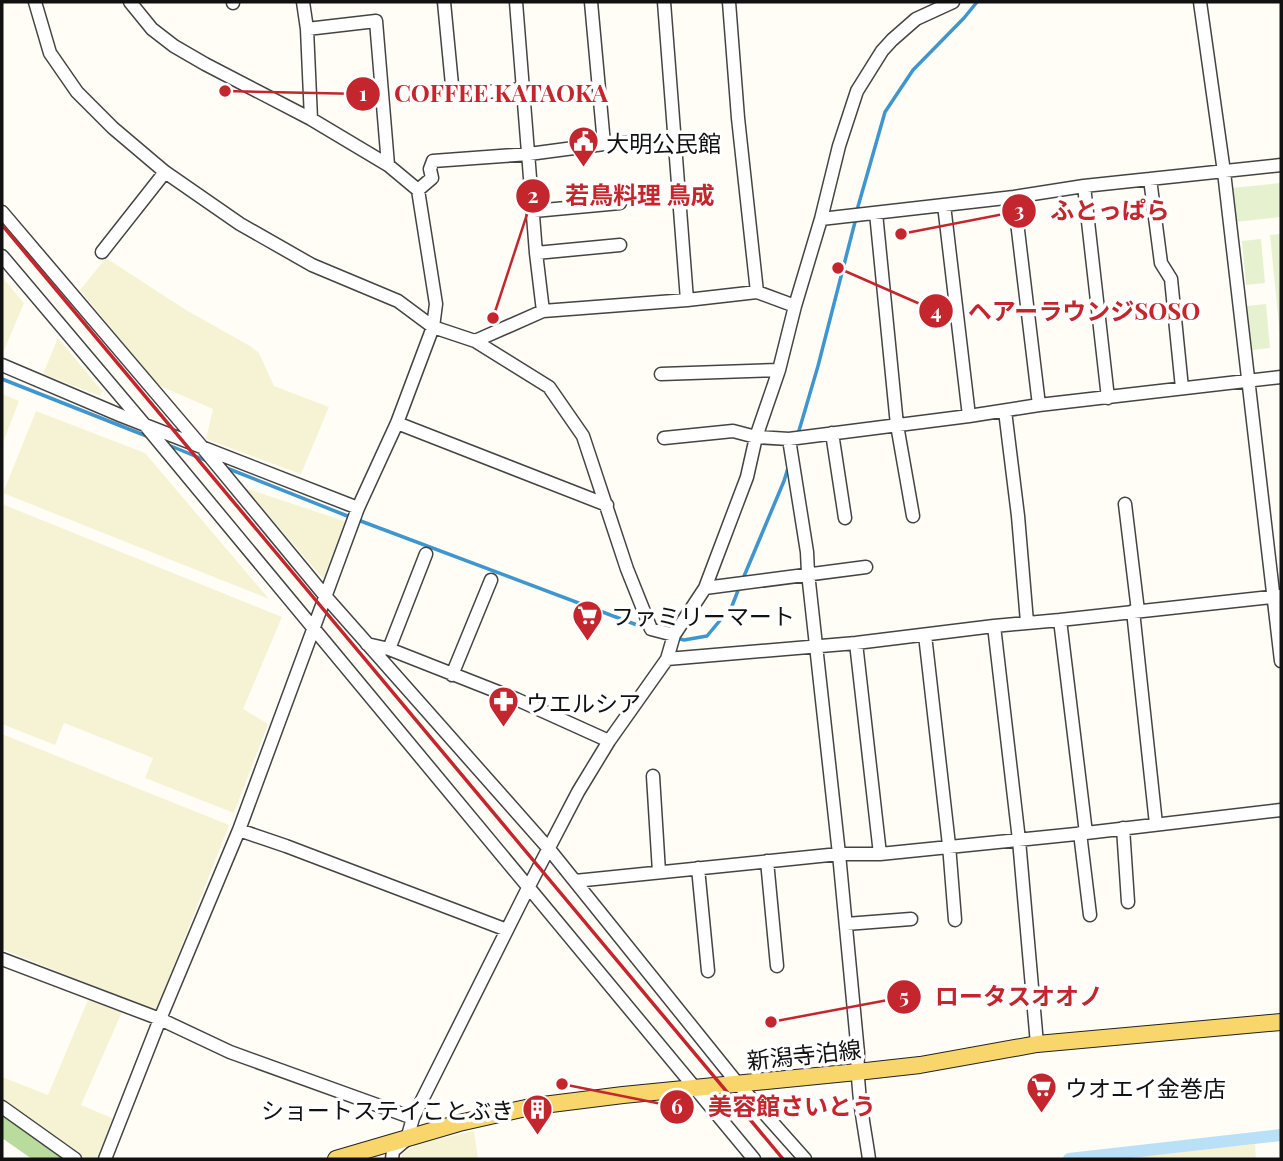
<svg xmlns="http://www.w3.org/2000/svg" width="1283" height="1161" font-family="'Playfair Display','Noto Sans JP',serif">
  <style>
    .farmland { fill: #f6f3d4 }
    .forest { fill: #b9dc9c }
    .pitch { fill: #e6f2cf }
    .lines { fill: none; stroke-linecap: round; stroke-linejoin: round }
    .stream { stroke: #3f96cf; stroke-width: 3.5 }
    .canal { stroke: #b9e0f7; stroke-width: 12 }
    .minor-casing { stroke: #444; stroke-width: 15 }
    .major-casing { stroke: #222; stroke-width: 18 }
    .minor { stroke: #fff; stroke-width: 12 }
    .major { stroke: #f9d66b; stroke-width: 16 }
    .rail { stroke: #c4262e; stroke-width: 3.5 }
    .labels { text-anchor: middle; dominant-baseline: central; stroke-width: 7; stroke-linejoin: round; paint-order: stroke }
    .poi-label { font-size: 23px; fill: #111; stroke: #fff; text-anchor: start }
    .street-label { font-size: 23px; fill: #111; stroke: #fff }
    .leader { fill: none; stroke: #c4262e; stroke-width: 2.5 }
    .callout-dot { fill: #c4262e; stroke: #fff; stroke-width: 2.5 }
    .mark-label { font-size: 21px; text-anchor: middle; font-weight: bold; fill: #fff }
    .callout-label { font-size: 24px; text-anchor: middle; font-weight: bold; fill: #c4262e; stroke: #fff; stroke-width: 7; stroke-linejoin: round; paint-order: stroke }
  </style>
  <rect width="100%" height="100%" fill="#fffdf5"/>
  <path class="farmland" d="M106,258L186,310L250,346L259,353L274,386L329,407L301,474L206,439L213,409L158,385L80,290Z
    M2,277L24,303L2,355Z
    M58,338L102,391L100,396L43,374Z
    M2,394L19,401L2,445Z
    M36,411L145,453L269,599L3,493Z
    M245,488L347,522L325,581Z
    M2,504L282,617L243,709L268,724L234,813L145,778L153,758L64,723L55,745L2,724Z
    M2,734L229,825L156,1011L2,949Z
    M88,1000L122,1012L81,1105L114,1119L96,1159H86L2,1099V1077L48,1095Z
    M474,1131L478,1159H402V1154L419,1143Z
    M1255,1144L1256,1159H1119Z"/>
  <path class="forest" d="M2,1114L65,1159H32L2,1138Z"/>
  <path class="pitch" d="M1281,183V217L1235,222L1231,188Z
    M1281,234V345L1270,235Z
    M1261,239L1265,283L1246,285L1242,241Z
    M1266,304L1270,348L1252,350L1247,306Z"/>
  <g class="lines">
    <path class="stream" d="M857,210L885,112L913,70L964,18L977,2
      M2,379L149,437
      M798,434L818,366L856,218
      M166,444L207,461
      M224,467L350,517
      M358,520L645,628
      M742,581L784,481L788,468
      M676,638L684,640L707,636L732,606L739,588"/>
    <path class="canal" d="M1069,1159L1281,1135"/>
    <defs>
      <path id="minor" d="M35,2L50,53L77,92L113,128L165,172L240,224L312,265L398,301L433,327L475,341L549,387L583,436L627,569L651,629L674,635
        M233,2V3
        M303,2L307,29L311,119
        M444,2L452,85L463,94L522,89
        M516,2L536,253L543,311
        M591,2L604,144
        M664,2L687,300
        M729,2L738,118L757,292
        M1200,2L1224,172L1281,661
        M307,29L376,21L388,165
        M1150,179L1161,263L1171,279L1182,388
        M1084,186L1108,398
        M418,190L432,178L430,169L433,161L529,154L604,144L626,143
        M1014,197L1039,405
        M944,205L969,416
        M534,211L620,203
        M2,212L202,447L326,597L549,849L738,1084L805,1159
        M876,213L897,425L913,516
        M821,219L1014,197L1084,186L1281,165
        M102,252L165,172
        M536,253L620,245
        M2,256L144,424L754,1159
        M475,341L543,311L687,300L757,292L795,306
        M2,365L122,416L358,508
        M661,374L779,370
        M1005,411L1018,516L1027,622
        M397,423L607,505
        M832,433L845,518
        M664,438L733,431L756,437L789,439L969,416L1039,405L1281,377
        M789,439L807,552L808,573L839,854L858,1053C856,1089 864,1124 869,1159
        M1125,504L1138,611
        M705,588L866,567
        M1133,611L1156,824
        M1060,620L1086,833
        M994,626L1019,840L1037,1044
        M925,635L949,845L955,920
        M856,643L880,854
        M367,644L389,649L516,699L609,741
        M389,649L426,554
        M667,659L856,643L994,626L1060,620L1280,596
        M452,675L491,580
        M653,776L659,872
        M1123,828L1128,902
        M239,830L286,846L507,930
        M1080,833L1090,915
        M767,861L777,966
        M698,868L708,971
        M575,881L839,854H880L1086,833L1281,810
        M846,924L911,919
        M2,959L160,1019L230,1052L413,1118
        M2,1107L75,1159
        M105,1159L160,1019L239,830L358,508L397,423L433,327L436,304L418,190L388,165L311,119L205,64L174,46L152,29L130,2
        M392,1159L393,1151L407,1139L413,1118L528,888L578,792L609,741L667,659L674,635L705,588L747,477L756,437L779,370L795,306L821,219L839,146L857,91L882,51L892,40L916,19L953,2"/>
      <path id="major" d="M336,1159L459,1123L535,1106L623,1095L857,1072L920,1065L1037,1044L1281,1022"/>
    </defs>
    <use href="#minor" class="minor-casing"/>
    <use href="#major" class="major-casing"/>
    <use href="#minor" class="minor"/>
    <use href="#major" class="major"/>
    <path class="rail" d="M2,225L783,1159"/>
  </g>
  <defs>
    <symbol id="civic-pin" viewBox="-11 -11 22 30"><path d="M0 17L-7.5 6A9.5 9.5 0 1 1 7.5 6Z" fill="#c4262e" stroke="#fff"/><path d="M-.6-6.5H3V-4.5H.6V-3L4-1V1h2V6H-6V1h2V-1L-.6-3ZM-1.2 2.5V6h2.4V2.5Z" fill="#fff"/></symbol>
    <symbol id="supermarket-pin" viewBox="-11 -11 22 30"><path d="M0 17L-7.5 6A9.5 9.5 0 1 1 7.5 6Z" fill="#c4262e" stroke="#fff"/><path d="M-6-5.5h2.5l.6 2H6L4.5 2H-2.5L-4.4-4H-6ZM-1.5 3.2a1.3 1.3 0 1 0 .1 0ZM3 3.2a1.3 1.3 0 1 0 .1 0Z" fill="#fff"/></symbol>
    <symbol id="pharmacy-pin" viewBox="-11 -11 22 30"><path d="M0 17L-7.5 6A9.5 9.5 0 1 1 7.5 6Z" fill="#c4262e" stroke="#fff"/><path d="M-2-6h4v4h4v4h-4v4h-4v-4h-4v-4h4Z" fill="#fff"/></symbol>
    <symbol id="building-pin" viewBox="-11 -11 22 30"><path d="M0 17L-7.5 6A9.5 9.5 0 1 1 7.5 6Z" fill="#c4262e" stroke="#fff"/><path d="M-4-6H4V6H1V3H-1V6H-4ZM-2.5-4.3h1.7v1.8h-1.7ZM.8-4.3h1.7v1.8H.8ZM-2.5-1h1.7V.8h-1.7ZM.8-1h1.7V.8H.8Z" fill="#fff"/></symbol>
  </defs>
  <g fill-rule="evenodd">
    <use href="#civic-pin" x="566" y="124" width="35" height="47"/>
    <use href="#supermarket-pin" x="570" y="598" width="35" height="47"/>
    <use href="#pharmacy-pin" x="486" y="684" width="35" height="47"/>
    <use href="#supermarket-pin" x="1024" y="1070" width="35" height="47"/>
    <use href="#building-pin" x="520" y="1092" width="35" height="47"/>
  </g>
  <g class="labels">
    <g class="poi-label">
      <text x="606" y="142">大明公民館</text>
      <text x="611" y="615">ファミリーマート</text>
      <text x="526" y="702">ウエルシア</text>
      <text x="1065" y="1087">ウオエイ金巻店</text>
      <text x="514" y="1109" text-anchor="end">ショートステイことぶき</text>
    </g>
    <g class="street-label">
      <text transform="translate(804 1054) rotate(-6)">新潟寺泊線</text>
    </g>
  </g>
  <path class="leader" d="M225 91L363 94M493 318L533 196M901 234L1019 211M838 268L936 311M771 1022L904 997M562 1084L677 1107"/>
  <g class="callout-dot">
    <circle cx="225" cy="91" r="7"/>
    <circle cx="493" cy="318" r="7"/>
    <circle cx="901" cy="234" r="7"/>
    <circle cx="838" cy="268" r="7"/>
    <circle cx="771" cy="1022" r="7"/>
    <circle cx="562" cy="1084" r="7"/>
    <circle cx="363" cy="94" r="18"/>
    <circle cx="533" cy="196" r="18"/>
    <circle cx="1019" cy="211" r="18"/>
    <circle cx="936" cy="311" r="18"/>
    <circle cx="904" cy="997" r="18"/>
    <circle cx="677" cy="1107" r="18"/>
  </g>
  <g class="mark-label">
    <text x="363" y="101">1</text>
    <text x="533" y="203">2</text>
    <text x="1019" y="218">3</text>
    <text x="936" y="319">4</text>
    <text x="904" y="1004">5</text>
    <text x="677" y="1114">6</text>
  </g>
  <g class="callout-label">
    <text x="501" y="102">COFFEE KATAOKA</text>
    <text x="640" y="204">若鳥料理 鳥成</text>
    <text x="1110" y="219">ふとっぱら</text>
    <text x="1084" y="320">ヘアーラウンジSOSO</text>
    <text x="1019" y="1005">ロータスオオノ</text>
    <text x="792" y="1115">美容館さいとう</text>
  </g>
  <rect width="1283" height="1161" fill="none" stroke="#111111" stroke-width="7"/>
</svg>
